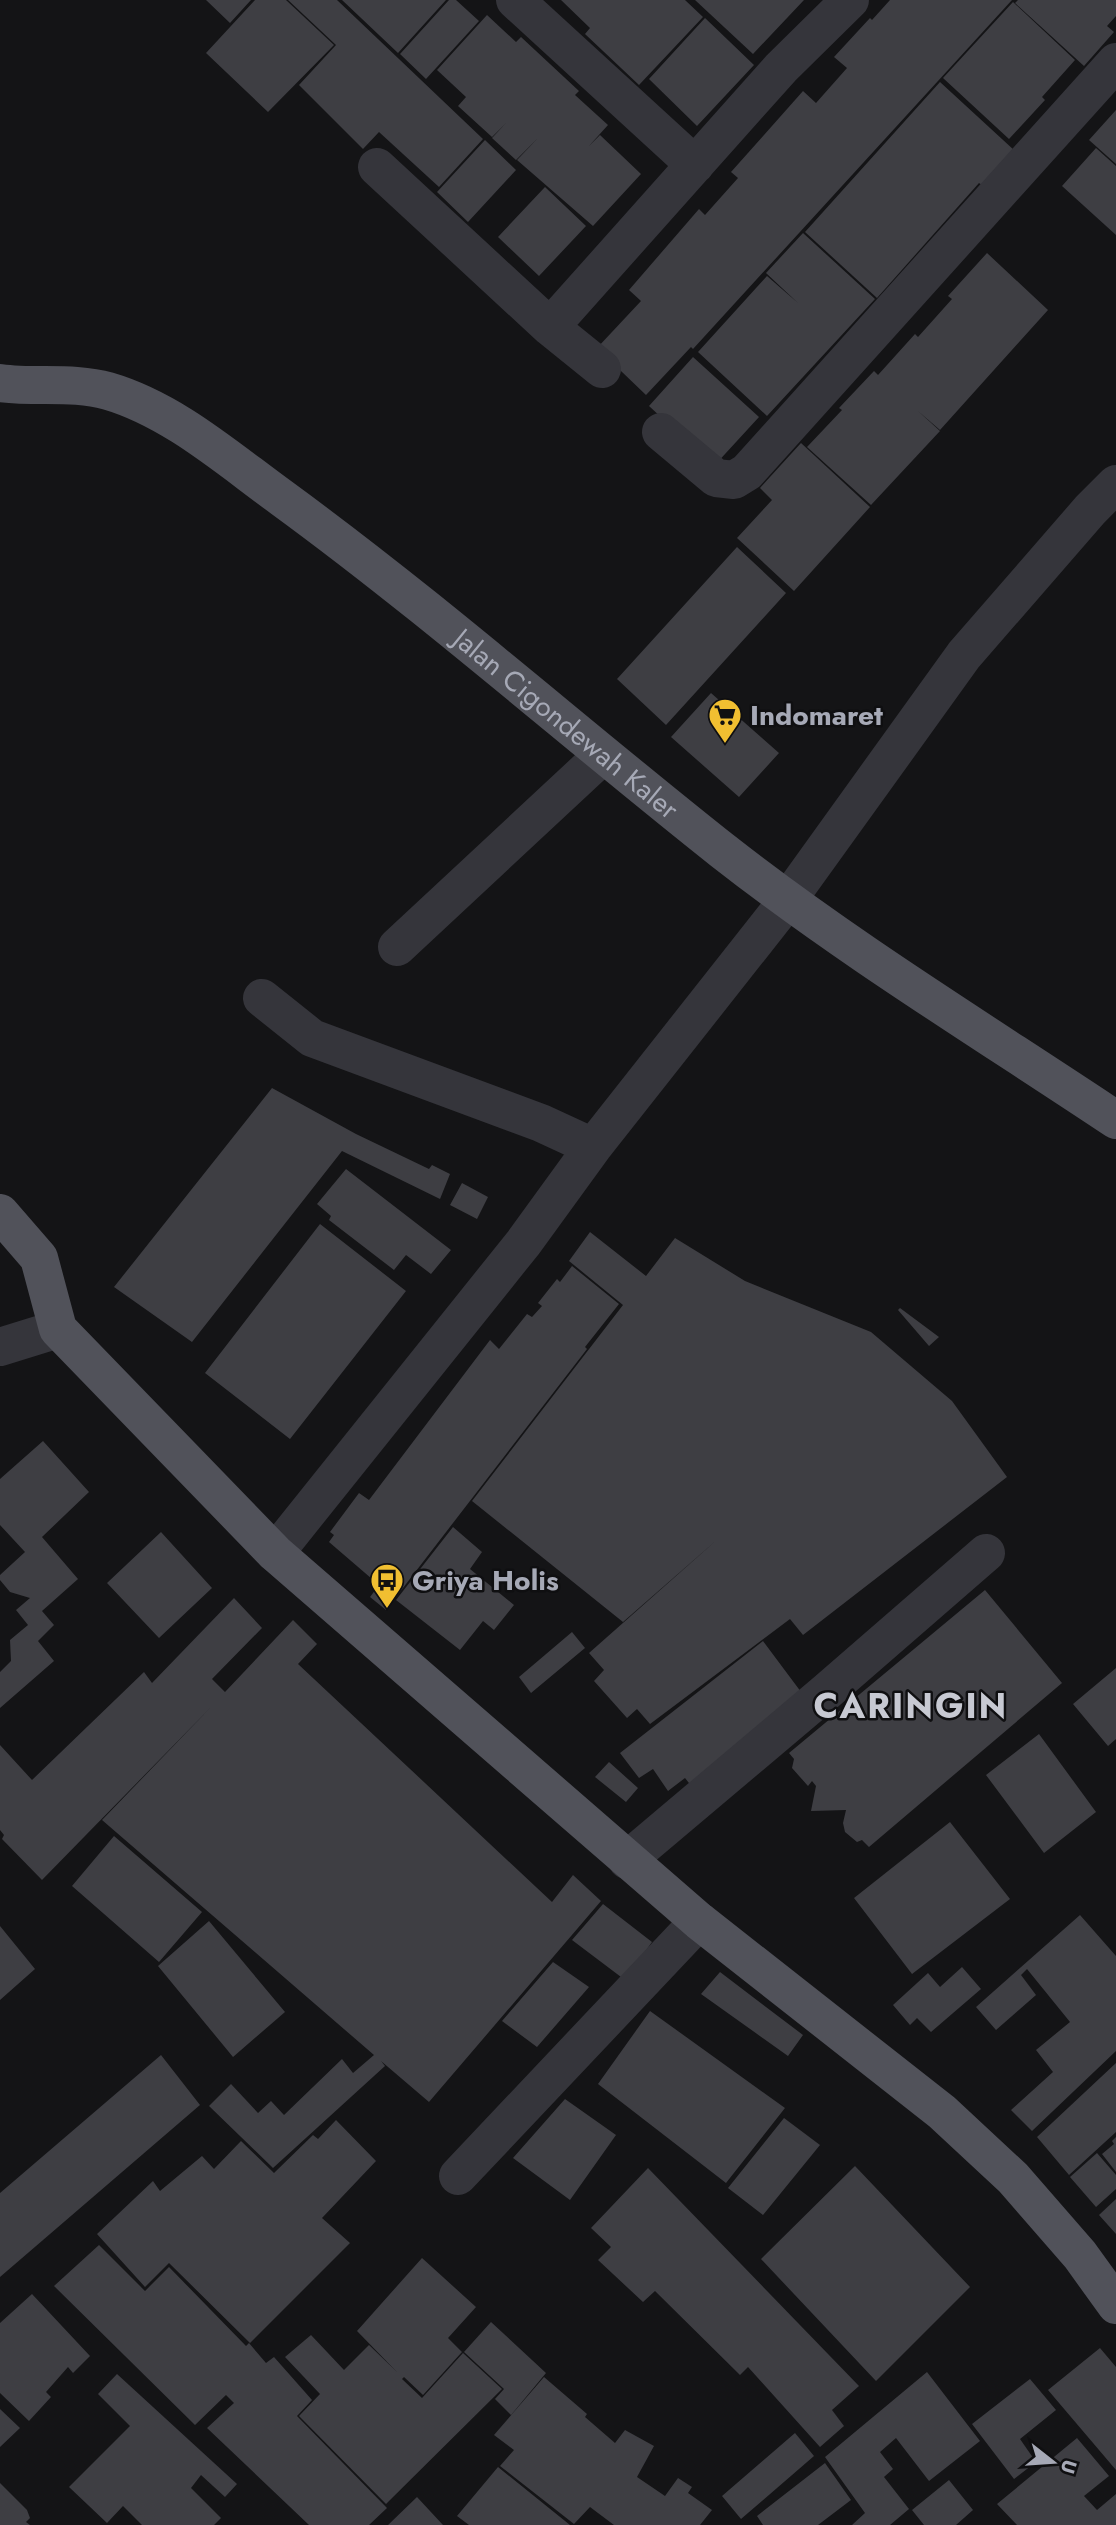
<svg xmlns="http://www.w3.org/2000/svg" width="1116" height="2525" font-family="Jost,sans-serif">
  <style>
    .building { fill: #3e3e43 }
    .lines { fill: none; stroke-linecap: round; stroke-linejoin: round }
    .minor { stroke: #35353b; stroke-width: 38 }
    .major { stroke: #51525a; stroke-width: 38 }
    .labels { text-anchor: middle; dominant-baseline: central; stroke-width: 5; stroke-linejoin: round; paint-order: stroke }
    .poi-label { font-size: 28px; font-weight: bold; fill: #a6a9b6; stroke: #0f0f11; text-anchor: start }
    .street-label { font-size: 28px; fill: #a6a9b6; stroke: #0f0f11 }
    .district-label { font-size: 35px; font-weight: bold; letter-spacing: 2px; fill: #c7c9d2; stroke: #0f0f11 }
  </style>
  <rect width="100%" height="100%" fill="#141416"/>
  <path class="building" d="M206,0H251L230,23Z
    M255,0H286L334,45L268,112L206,53Z
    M288,0H337L483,139L439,187L379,132L363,149L299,85L336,45Z
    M342,0H446L398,53Z
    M449,0H456L479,21L426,79L400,54Z
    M561,0H685L703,17L639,85L585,34L590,28Z
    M695,0H804L753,54Z
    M890,0H1012L693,349L691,347L646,395L597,348L641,301L629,290L699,209L705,215L738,178L731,172L803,91L816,103L847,68L834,57L870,18L872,20Z
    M1018,0H1116V16L1107,26L1114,32L1084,66L1015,3Z
    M1013,2L1075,60L1042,97L1045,100L1009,139L943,78Z
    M487,15L516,42L521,37L579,91L575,95L608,125L589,146L600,135L641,174L593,226L517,160L538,138L516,160L492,138L506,123L492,137L458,106L466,97L437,70Z
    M705,18L754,65L697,126L649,79Z
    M940,82L1015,151L983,186L979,183L877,298L805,232Z
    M1116,110V164L1089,140Z
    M485,140L516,170L468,222L437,192Z
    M1096,148L1116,166V235L1062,186Z
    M545,187L586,226L539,276L498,237Z
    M803,233L875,299L767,416L698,352L767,276L798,303L766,273Z
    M987,253L1048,310L940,430L918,411L940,431L871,505L807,447L842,410L839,408L874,371L878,375L915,334L918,337L952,299L948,296Z
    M693,357L759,417L714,466L649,406Z
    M801,443L870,507L794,591L737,538L772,500L760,488Z
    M737,547L786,593L666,725L617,679Z
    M711,693L779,753L739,797L671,737Z
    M272,1088L356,1134L429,1169L432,1165L450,1174L440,1199L342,1151L192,1342L114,1287Z
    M346,1169L451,1250L431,1274L406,1255L394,1270L329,1220L331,1216L317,1204Z
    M462,1183L488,1197L477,1219L450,1205Z
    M320,1224L406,1291L290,1439L205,1373Z
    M590,1232L646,1276L675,1238L745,1281L871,1332L952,1401L1007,1477L803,1635L790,1619L650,1724L637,1709L627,1718L594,1681L604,1670L589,1653L719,1538L623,1622L472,1501L623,1305L569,1261Z
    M572,1266L619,1304L585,1347L587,1349L386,1610L370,1597L379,1585L329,1542L334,1535L330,1532L359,1493L369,1500L490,1340L499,1349L527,1314L532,1317L542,1306L538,1303L557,1279L560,1282Z
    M900,1308L939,1337L929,1346L898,1310Z
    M43,1441L89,1492L42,1537L78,1579L42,1611L54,1625L38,1641L54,1661L0,1708V1672L11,1661L10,1640L28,1625L16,1610L30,1598L10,1592L0,1580V1575L25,1552L0,1525V1479Z
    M453,1527L482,1552L470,1569L514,1605L494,1630L483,1621L460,1650L396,1600Z
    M161,1532L212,1588L159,1638L107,1583Z
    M985,1590L1062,1683L869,1847L862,1840L857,1842L845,1832L843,1823L846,1810L811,1811L816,1786L812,1781L808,1786L792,1768L794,1759L789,1753Z
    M234,1598L262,1628L212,1679L225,1692L293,1620L317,1644L298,1664L552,1902L573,1875L601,1901L429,2102L381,2061L385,2066L273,2168L209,2106L231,2084L258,2113L271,2101L284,2115L342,2059L353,2073L374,2055L102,1820L213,1705L42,1880L2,1839L4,1835L0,1830V1745L32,1780L144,1672L152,1683Z
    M572,1632L585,1648L531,1693L519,1677Z
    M763,1641L810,1704L696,1792L685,1778L668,1791L653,1769L639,1778L620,1753Z
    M1116,1668V1739L1108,1746L1073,1704Z
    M1039,1734L1096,1812L1044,1853L986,1775Z
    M609,1762L638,1788L626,1802L595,1777Z
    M950,1822L1010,1899L912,1974L854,1898Z
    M114,1836L202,1912L159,1962L72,1886Z
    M603,1904L652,1942L625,1980L572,1940Z
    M1080,1915L1116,1956V2051L1032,2131L1011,2110L1053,2072L1036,2050L1070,2022L1027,1969L1021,1975L1036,1995L996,2030L976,2007Z
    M209,1921L285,2012L233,2057L158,1966Z
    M0,1926L35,1969L0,2000Z
    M553,1962L589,1987L537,2047L502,2021Z
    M962,1967L981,1989L931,2032L917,2018L910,2025L893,2005L928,1973L940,1987Z
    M720,1972L803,2035L788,2056L701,1994Z
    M650,2011L785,2108L726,2183L598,2084Z
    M161,2055L200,2105L0,2277V2193Z
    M1116,2063V2132L1069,2175L1037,2137Z
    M565,2099L616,2135L570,2200L513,2158Z
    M784,2118L820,2145L763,2215L728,2188Z
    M336,2120L376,2161L322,2218L350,2243L250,2343L169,2263L145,2287L97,2234L153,2181L160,2191L202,2156L214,2169L241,2141L274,2173L313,2135L318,2139Z
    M1116,2137V2172L1102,2154L1114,2144L1112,2141Z
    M1097,2153L1116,2175V2189L1096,2207L1070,2177Z
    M855,2166L970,2287L876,2381L761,2259Z
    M648,2168L859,2386L832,2410L844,2426L820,2447L748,2367L740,2375L655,2291L643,2302L598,2260L611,2247L591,2228Z
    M1116,2199V2234L1099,2215Z
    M99,2245L145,2291L169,2267L246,2346L249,2343L266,2363L274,2357L312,2400L297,2416L387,2508L369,2525H309L207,2428L234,2403L226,2395L195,2425L54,2286Z
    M422,2258L476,2307L448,2338L462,2352L423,2395L404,2377L402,2379L422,2398L463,2353L502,2389L386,2504L299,2416L320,2394L285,2357L311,2335L344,2370L369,2345L397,2372L357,2331Z
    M32,2294L90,2356L73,2373L68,2367L46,2392L51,2397L29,2421L0,2393V2323Z
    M491,2322L546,2373L511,2415L495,2399L504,2389L464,2352Z
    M1100,2348L1116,2367V2470L1048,2390Z
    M927,2372L980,2441L929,2481L896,2438L880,2452L893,2469L884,2477L909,2509L890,2525H852L865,2513L825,2457Z
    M117,2374L237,2484L225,2497L201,2475L191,2488L221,2518L214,2525H142L123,2506L107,2523L69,2487L130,2426L98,2394Z
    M544,2377L587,2414L585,2417L615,2443L625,2430L654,2446L637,2477L665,2496L678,2478L692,2487L688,2493L712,2510L700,2525H614L590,2507L574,2524L500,2466L514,2450L494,2435Z
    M1030,2379L1056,2410L1020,2439L1036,2462L1014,2479L972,2424Z
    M0,2409L20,2428L0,2447Z
    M795,2433L814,2456L741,2519L722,2496Z
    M1077,2438L1109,2476L1084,2496L1097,2510L1116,2494V2525H1017L997,2504Z
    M825,2463L851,2500L818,2525H763L757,2516Z
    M498,2467L570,2525H469L457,2516Z
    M949,2480L973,2510L956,2525H924L912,2510Z
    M0,2483L27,2510L30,2518L26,2522L30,2525H0Z
    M417,2497L443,2525H388Z"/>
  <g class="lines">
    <path class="minor" d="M515,0L695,165
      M377,167L550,327L602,369
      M550,327L781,68L850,0
      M661,432L716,478L734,480L747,472L1116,62
      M397,947L603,755
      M262,998L312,1038L541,1123L593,1147
      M0,1347L58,1329
      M275,1553L524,1242L593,1147L787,901L964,655L1090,510L1116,484
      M627,1860L826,1692L986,1553
      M458,2176L699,1921"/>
    <g class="major">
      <path id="s1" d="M0,383C36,388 73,381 108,391C173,410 228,459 282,498C434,609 575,734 723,851C848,949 984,1032 1116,1120"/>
      <path d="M0,1213L39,1258L58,1329L275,1553L699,1921L942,2112L1013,2178L1080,2255L1116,2305"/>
    </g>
  </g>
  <defs>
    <symbol id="supermarket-pin" viewBox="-11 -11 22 30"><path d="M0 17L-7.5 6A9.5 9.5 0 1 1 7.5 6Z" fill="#f1bf31" stroke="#0f0f11"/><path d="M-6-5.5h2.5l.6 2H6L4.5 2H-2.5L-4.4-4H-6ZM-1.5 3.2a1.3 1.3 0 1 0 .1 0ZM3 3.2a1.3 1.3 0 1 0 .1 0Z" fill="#111"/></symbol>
    <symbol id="bus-pin" viewBox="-11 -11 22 30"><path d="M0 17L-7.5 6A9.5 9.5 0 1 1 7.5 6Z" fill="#f1bf31" stroke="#0f0f11"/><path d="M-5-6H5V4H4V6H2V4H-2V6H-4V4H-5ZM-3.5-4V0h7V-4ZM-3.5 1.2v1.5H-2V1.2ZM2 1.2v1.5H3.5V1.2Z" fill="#111"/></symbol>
  </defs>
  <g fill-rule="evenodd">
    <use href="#supermarket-pin" x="706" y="696" width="38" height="52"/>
    <use href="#bus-pin" x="368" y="1561" width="38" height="52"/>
  </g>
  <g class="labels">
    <g class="poi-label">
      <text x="750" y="715">Indomaret</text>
      <text x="412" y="1580">Griya Holis</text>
    </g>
    <g class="street-label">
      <text stroke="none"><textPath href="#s1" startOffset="677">Jalan Cigondewah Kaler</textPath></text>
    </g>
    <g class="district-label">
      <text x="911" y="1706">CARINGIN</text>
    </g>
  </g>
  <g transform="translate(1053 2462) rotate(107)" stroke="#0f0f11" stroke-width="5" paint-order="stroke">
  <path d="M0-5L12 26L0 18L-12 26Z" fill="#a6a9b6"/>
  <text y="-10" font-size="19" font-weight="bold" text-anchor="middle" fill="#a6a9b6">U</text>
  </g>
</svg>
